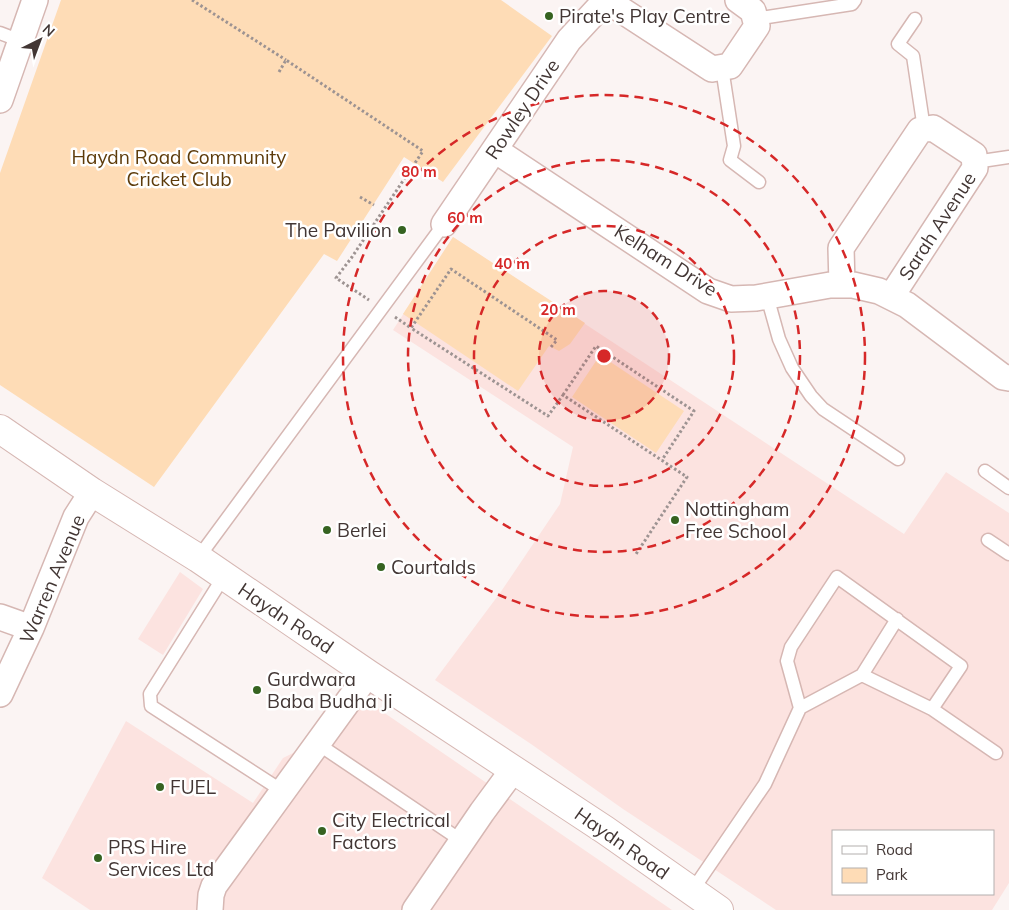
<svg xmlns="http://www.w3.org/2000/svg" width="1009" height="910" font-family="Mulish,sans-serif">
  <style>
    .built { fill: #fce3e0; fill-rule: evenodd }
    .green { fill: #fedcb6 }
    .lines { fill: none; stroke-linecap: round; stroke-linejoin: round }
    .service-casing { stroke: #d6b7b3; stroke-width: 15 }
    .minor-casing { stroke: #d6b7b3; stroke-width: 28 }
    .tertiary-casing { stroke: #d6b7b3; stroke-width: 30 }
    .path { stroke: #9d9392; stroke-width: 3; stroke-dasharray: 2.5 2.5; stroke-linecap: butt }
    .service { stroke: #fff; stroke-width: 12 }
    .minor { stroke: #fff; stroke-width: 25 }
    .tertiary { stroke: #fff; stroke-width: 28 }
    .ring { fill: none; stroke: #d62828; stroke-width: 2.5; stroke-dasharray: 9 6 }
    .poi-dot { fill: #366321; stroke: #fff; stroke-width: 2 }
    .labels { text-anchor: middle; dominant-baseline: central; stroke-width: 5; stroke-linejoin: round; paint-order: stroke }
    .poi-label { font-size: 19px; fill: #423634; stroke: #fff; text-anchor: start }
    .street-label { font-size: 19px; fill: #423634; stroke: #fff }
    .park-label { font-size: 19px; fill: #5d3b0a; stroke: #fff }
    .centre { fill: #d62828; stroke: #fff; stroke-width: 2.5 }
    .ring-label { font-size: 15px; text-anchor: middle; font-weight: bold; fill: #d62828; stroke: #fff; stroke-width: 5; stroke-linejoin: round; paint-order: stroke }
  </style>
  <rect width="100%" height="100%" fill="#fbf4f3"/>
  <path class="built" d="M453,237L904,534L946,472L1009,513V883L992,910H776L623,809L531,744L435,680L500,593L560,504L573,447L393,330ZM833,831H993V894H833Z
    M180,572L203,589L163,655L138,639Z
    M348,688L672,910H90L42,878L126,721L253,803L283,758L307,746Z"/>
  <path class="green" d="M61,0H501L552,36L443,182L404,157L337,261L324,254L154,487L0,385V173Z
    M453,237L585,323L570,344L559,351L549,346L518,391L403,314Z
    M600,355L684,411L656,453L572,397Z"/>
  <g class="lines">
    <defs>
      <path id="service" d="M755,19L852,4L855,0
        M915,19L898,44L913,56L924,129
        M0,33L21,41
        M722,68L734,146L730,160L759,182
        M975,162L1009,157
        M767,296L779,339L792,368L811,396L823,409L898,459
        M985,471L1009,488
        M988,540L1009,554
        M198,558L444,224
        M224,576L150,694L151,706L284,792
        M862,675L897,619
        M932,709L996,753
        M318,744L462,841
        M692,891L765,784L800,708L787,661L791,647L837,577L961,666L932,709L862,675L800,708"/>
      <path id="minor" d="M606,0L712,69L730,66L757,26L753,11L738,0
        M0,100L35,0
        M495,150L708,291L731,299L756,298L830,285H853L879,291L907,305L1003,377L1009,378
        M444,224L569,40L606,0
        M842,285L841,248L920,130L933,128L974,155L975,168L891,297
        M0,617L31,628
        M0,694L31,628L76,517L92,492
        M210,910L211,895L214,886L368,674
        M415,910L482,812L513,770"/>
      <path id="tertiary" d="M0,429L92,492L198,558L368,674L605,830L719,910"/>
    </defs>
    <use href="#service" class="service-casing"/>
    <use href="#minor" class="minor-casing"/>
    <use href="#tertiary" class="tertiary-casing"/>
    <path class="path" d="M192,0L286,60
      M279,72L286,60L423,151L352,257L336,278L369,300
      M360,197L374,205
      M395,317L411,328
      M551,347L557,340L451,269L411,328L548,416L563,395L687,477L636,554
      M563,395L596,346L694,411L662,460"/>
    <use href="#service" class="service"/>
    <use href="#minor" class="minor"/>
    <use href="#tertiary" class="tertiary"/>
  </g>
  <circle cx="604" cy="356" r="65" fill="#d62828" fill-opacity=".12"/>
  <g class="ring">
    <circle cx="604" cy="356" r="65"/>
    <circle cx="604" cy="356" r="130"/>
    <circle cx="604" cy="356" r="196"/>
    <circle cx="604" cy="356" r="261"/>
  </g>
  <g class="poi-dot">
    <circle cx="549" cy="16" r="5"/>
    <circle cx="402" cy="230" r="5"/>
    <circle cx="675" cy="520" r="5"/>
    <circle cx="327" cy="530" r="5"/>
    <circle cx="381" cy="567" r="5"/>
    <circle cx="257" cy="690" r="5"/>
    <circle cx="160" cy="787" r="5"/>
    <circle cx="322" cy="831" r="5"/>
    <circle cx="98" cy="858" r="5"/>
  </g>
  <g class="labels">
    <g class="poi-label">
      <text x="559" y="16">Pirate's Play Centre</text>
      <text x="392" y="230" text-anchor="end">The Pavilion</text>
      <text x="685" y="509">Nottingham<tspan x="685" dy="22">Free School</tspan></text>
      <text x="337" y="530">Berlei</text>
      <text x="391" y="567">Courtalds</text>
      <text x="267" y="679">Gurdwara<tspan x="267" dy="22">Baba Budha Ji</tspan></text>
      <text x="170" y="787">FUEL</text>
      <text x="332" y="820">City Electrical<tspan x="332" dy="22">Factors</tspan></text>
      <text x="108" y="847">PRS Hire<tspan x="108" dy="22">Services Ltd</tspan></text>
    </g>
    <g class="street-label">
      <text transform="translate(522 109) rotate(-56)">Rowley Drive</text>
      <text transform="translate(937 226) rotate(-57)">Sarah Avenue</text>
      <text transform="translate(666 260) rotate(32)">Kelham Drive</text>
      <text transform="translate(52 579) rotate(-67)">Warren Avenue</text>
      <text transform="translate(286 618) rotate(34)">Haydn Road</text>
      <text transform="translate(622 843) rotate(35)">Haydn Road</text>
    </g>
    <g class="park-label">
      <text x="179" y="157">Haydn Road Community<tspan x="179" dy="22">Cricket Club</tspan></text>
    </g>
  </g>
  <circle cx="604" cy="356" r="8" class="centre"/>
  <g class="ring-label">
    <text x="419" y="177">80 m</text>
    <text x="465" y="223">60 m</text>
    <text x="512" y="269">40 m</text>
    <text x="558" y="315">20 m</text>
  </g>
  <rect x="832" y="830" width="162" height="65" fill="#ffffff" stroke="#b3afae"/>
  <rect x="842" y="846" width="25" height="8" fill="#ffffff" stroke="#b3afae"/>
  <text x="876" y="855" font-size="15" fill="#423634">Road</text>
  <rect x="842" y="868" width="25" height="15" fill="#fedcb6" stroke="#b3afae"/>
  <text x="876" y="880" font-size="15" fill="#423634">Park</text>
  <g transform="translate(40 40) rotate(42)" stroke="#ffffff" stroke-width="4" paint-order="stroke">
  <path d="M0-4L9 19L0 12L-9 19Z" fill="#423634"/>
  <text y="-8" font-size="14" font-weight="bold" text-anchor="middle" fill="#423634">N</text>
  </g>
</svg>
